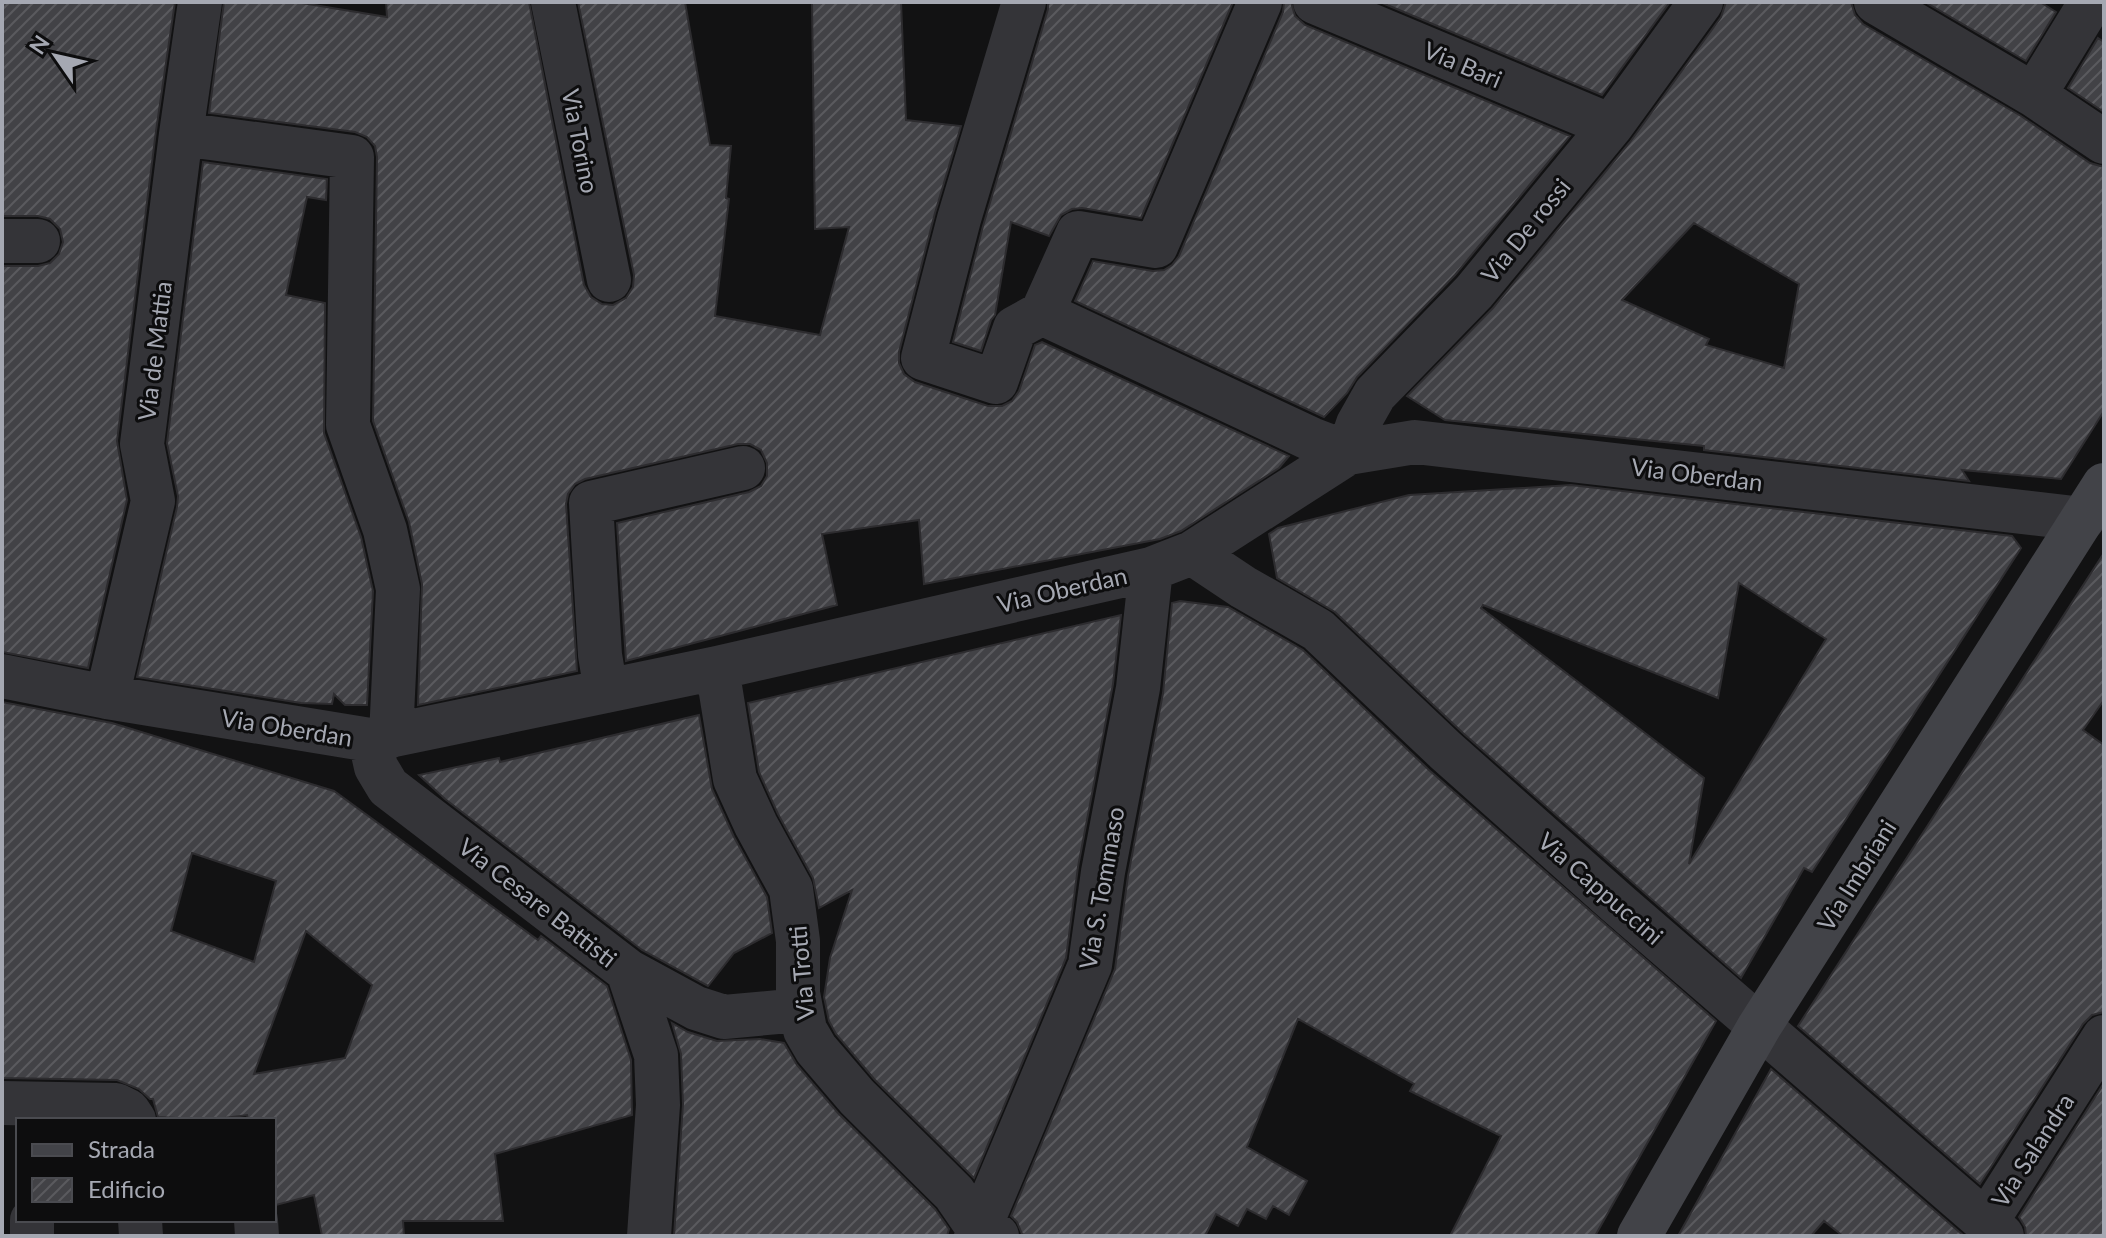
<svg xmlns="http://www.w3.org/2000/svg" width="2106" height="1238" font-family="Lato,sans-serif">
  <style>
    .building { fill: url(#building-hatch); stroke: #2d2c2f; stroke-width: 2; fill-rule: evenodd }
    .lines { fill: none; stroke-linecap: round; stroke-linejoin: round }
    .street { stroke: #343438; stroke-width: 44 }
    .secondary { stroke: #424348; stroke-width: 44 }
    .labels { text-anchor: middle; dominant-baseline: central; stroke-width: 6; stroke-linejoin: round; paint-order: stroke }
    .street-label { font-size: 24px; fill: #a5a8b2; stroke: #0d0d0e }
  </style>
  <defs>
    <pattern id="building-hatch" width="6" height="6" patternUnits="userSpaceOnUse" patternTransform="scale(2)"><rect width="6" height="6" fill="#424246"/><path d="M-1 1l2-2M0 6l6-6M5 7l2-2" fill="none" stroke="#5a5a5e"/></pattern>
  </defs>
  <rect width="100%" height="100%" fill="#121213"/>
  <path class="building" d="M2,2H175L156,131L117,441L127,500L88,668L2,652V266H38L50,263L59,254L63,242L60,229L50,219L38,216H2Z
    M224,2H296L387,17L386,2H529L584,285L591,297L602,304L613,305L626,298L633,287L634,275L578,2H685L710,145L731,146L726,198L729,199L715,316L820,335L849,227L815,229L812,2H901L906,120L961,126L935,213L899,352V363L904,374L915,382L988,406H1002L1012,401L1019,391L1035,345L1042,342L1289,456L1279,468L1181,531L1160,539L924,584L919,520L822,534L837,605L626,661L617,523L749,492L761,486L767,476V463L761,450L750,444H738L585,479L575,484L568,494L566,504L577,671L418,705L422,584L409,522L373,421L377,157L375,146L367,137L355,132L209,113Z
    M1048,2H1233L1141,218L1082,208L1072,209L1061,215L1049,236L1011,222L995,315L991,320L981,351L953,342L983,226L1048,9Z
    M1284,2H1291L1295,16L1305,25L1570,136L1455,275L1357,377L1347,393L1324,417L1075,301L1093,261L1153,271L1164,270L1172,265L1179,256L1283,12Z
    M1380,2H1670L1602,95Z
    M1726,2H1851L1855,15L1863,24L2021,116L2090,163L2104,167V411L2061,479L1962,470L1969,481L1704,450V446L1445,420L1407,396L1493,308L1630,142L1721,17ZM1694,223L1799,284L1784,368L1706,345L1709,339L1622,300Z
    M1925,2H2040L2056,12L2026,61Z
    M2098,38L2104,42V112L2068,88Z
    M203,162L327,179L326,200L307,197L286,295L325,303L324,433L361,537L373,591L367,705H345L334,694L332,704L301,703L137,677L177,507L178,496L167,443Z
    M1571,485L2012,536L2021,548L1812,872L1804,868L1741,978L1463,733L1335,612L1277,578L1269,534L1278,528L1409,495ZM1739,583L1826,639L1689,864L1704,778L1481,608L1483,605L1718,698Z
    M2104,553V700L2083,730L2104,745V1012L2092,1015L2083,1024L1980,1184L1798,1026Z
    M1180,601L1228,607L1303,650L1429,770L1716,1021L1595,1236H1450L1501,1136L1410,1091L1414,1084L1298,1019L1247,1147L1307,1181L1289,1215L1273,1206L1266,1219L1247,1209L1238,1226L1216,1214L1205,1236H1027L1022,1234L1017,1222L1011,1216L1115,969L1128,876L1163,693L1172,603Z
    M1121,615L1113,684L1078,867L1066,958L974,1178L875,1080L836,1034L829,1021L824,997L830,958L852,890L819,908L813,878L778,814L759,772L748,703Z
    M2,702L112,723L334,791L538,940L541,936L607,986L631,1060L632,1115L495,1154L503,1221H403L404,1236H322L314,1195L276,1205L274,1204V1120H248L247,1115L209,1120L158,1117L153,1099H150L139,1089L117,1080L2,1078ZM192,853L276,881L254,962L171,931ZM306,931L372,985L345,1058L254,1074Z
    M699,715L712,789L734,837L767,897L772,933L734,953L708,986L642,950L445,799L419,775L499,758L500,762Z
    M672,1023L688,1032L717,1041L760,1039L784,1043L797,1065L838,1113L935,1209L949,1229L947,1236H674L683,1104L681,1054Z
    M1771,1069L1964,1236H1843L1824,1221L1811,1236H1678Z
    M2104,1083V1236H2026L2025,1227L2019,1217Z"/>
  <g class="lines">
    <path class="street" d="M553,2L609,280
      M1024,2L959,219L923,358L996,382L1015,328L1042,313L1311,439L1348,453L1358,424L1375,394L1474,292L1611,126L1701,2
      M1315,2L1611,126
      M1876,2L2034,95L2104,142
      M2034,95L2091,2
      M181,134L352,157L348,425L385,530L398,589L391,736
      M2,241H38
      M1042,313L1078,233L1156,246L1260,2
      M1192,553L1243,587L1318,630L1446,751L1617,903L2002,1236
      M717,668L735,779L756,825L791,889L798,941V993L805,1030L816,1049L857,1097L954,1193L978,1228L997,1236
      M2,676L107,697L370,740L717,668L1151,569L1192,553L1348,453L1415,442L2083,519
      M606,691L600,655L591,503L743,468
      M107,697L153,501L142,444L181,134L200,2
      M370,740L376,767L388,787L628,971L656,1055L658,1105L649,1236
      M628,971L696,1008L724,1017L800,1010
      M2,1103L116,1105L128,1111L134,1120
      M32,1220V1236
      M140,1220L141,1236
      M256,1220L257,1236
      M1986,1222L2104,1037
      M976,1236L1090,965L1103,872L1138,688L1151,569"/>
    <path class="secondary" d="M1639,1236L1759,1027L2104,485"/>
  </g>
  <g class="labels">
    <g class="street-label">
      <text transform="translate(1463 64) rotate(23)">Via Bari</text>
      <text transform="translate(581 141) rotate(79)">Via Torino</text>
      <text transform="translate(1525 230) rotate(-51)">Via De rossi</text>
      <text transform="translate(154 351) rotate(-83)">Via de Mattia</text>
      <text transform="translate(1697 474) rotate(7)">Via Oberdan</text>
      <text transform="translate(1062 589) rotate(-13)">Via Oberdan</text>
      <text transform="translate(287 727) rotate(9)">Via Oberdan</text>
      <text transform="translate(1856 875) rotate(-58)">Via Imbriani</text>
      <text transform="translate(1101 888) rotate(-80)">Via S. Tommaso</text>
      <text transform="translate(1601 888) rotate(41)">Via Cappuccini</text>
      <text transform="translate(538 902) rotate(38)">Via Cesare Battisti</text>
      <text transform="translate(801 973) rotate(-95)">Via Trotti</text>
      <text transform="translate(2032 1150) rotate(-57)">Via Salandra</text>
    </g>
  </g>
  <rect width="2106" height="1238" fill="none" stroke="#a5a8b2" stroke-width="8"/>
  <rect x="16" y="1118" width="260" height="104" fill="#0d0d0e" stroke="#4a4b50" stroke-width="2"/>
  <rect x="32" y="1144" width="40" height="12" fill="#424348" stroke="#4a4b50" stroke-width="2"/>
  <text x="88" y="1158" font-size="24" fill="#a5a8b2">Strada</text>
  <rect x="32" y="1178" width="40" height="24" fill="url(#building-hatch)" stroke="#4a4b50" stroke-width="2"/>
  <text x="88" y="1198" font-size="24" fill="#a5a8b2">Edificio</text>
  <g transform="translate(56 56) rotate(304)" stroke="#0d0d0e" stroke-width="6" paint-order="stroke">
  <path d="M0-6L14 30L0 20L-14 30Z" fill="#a5a8b2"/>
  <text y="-12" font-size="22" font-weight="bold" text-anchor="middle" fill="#a5a8b2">N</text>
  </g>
</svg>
